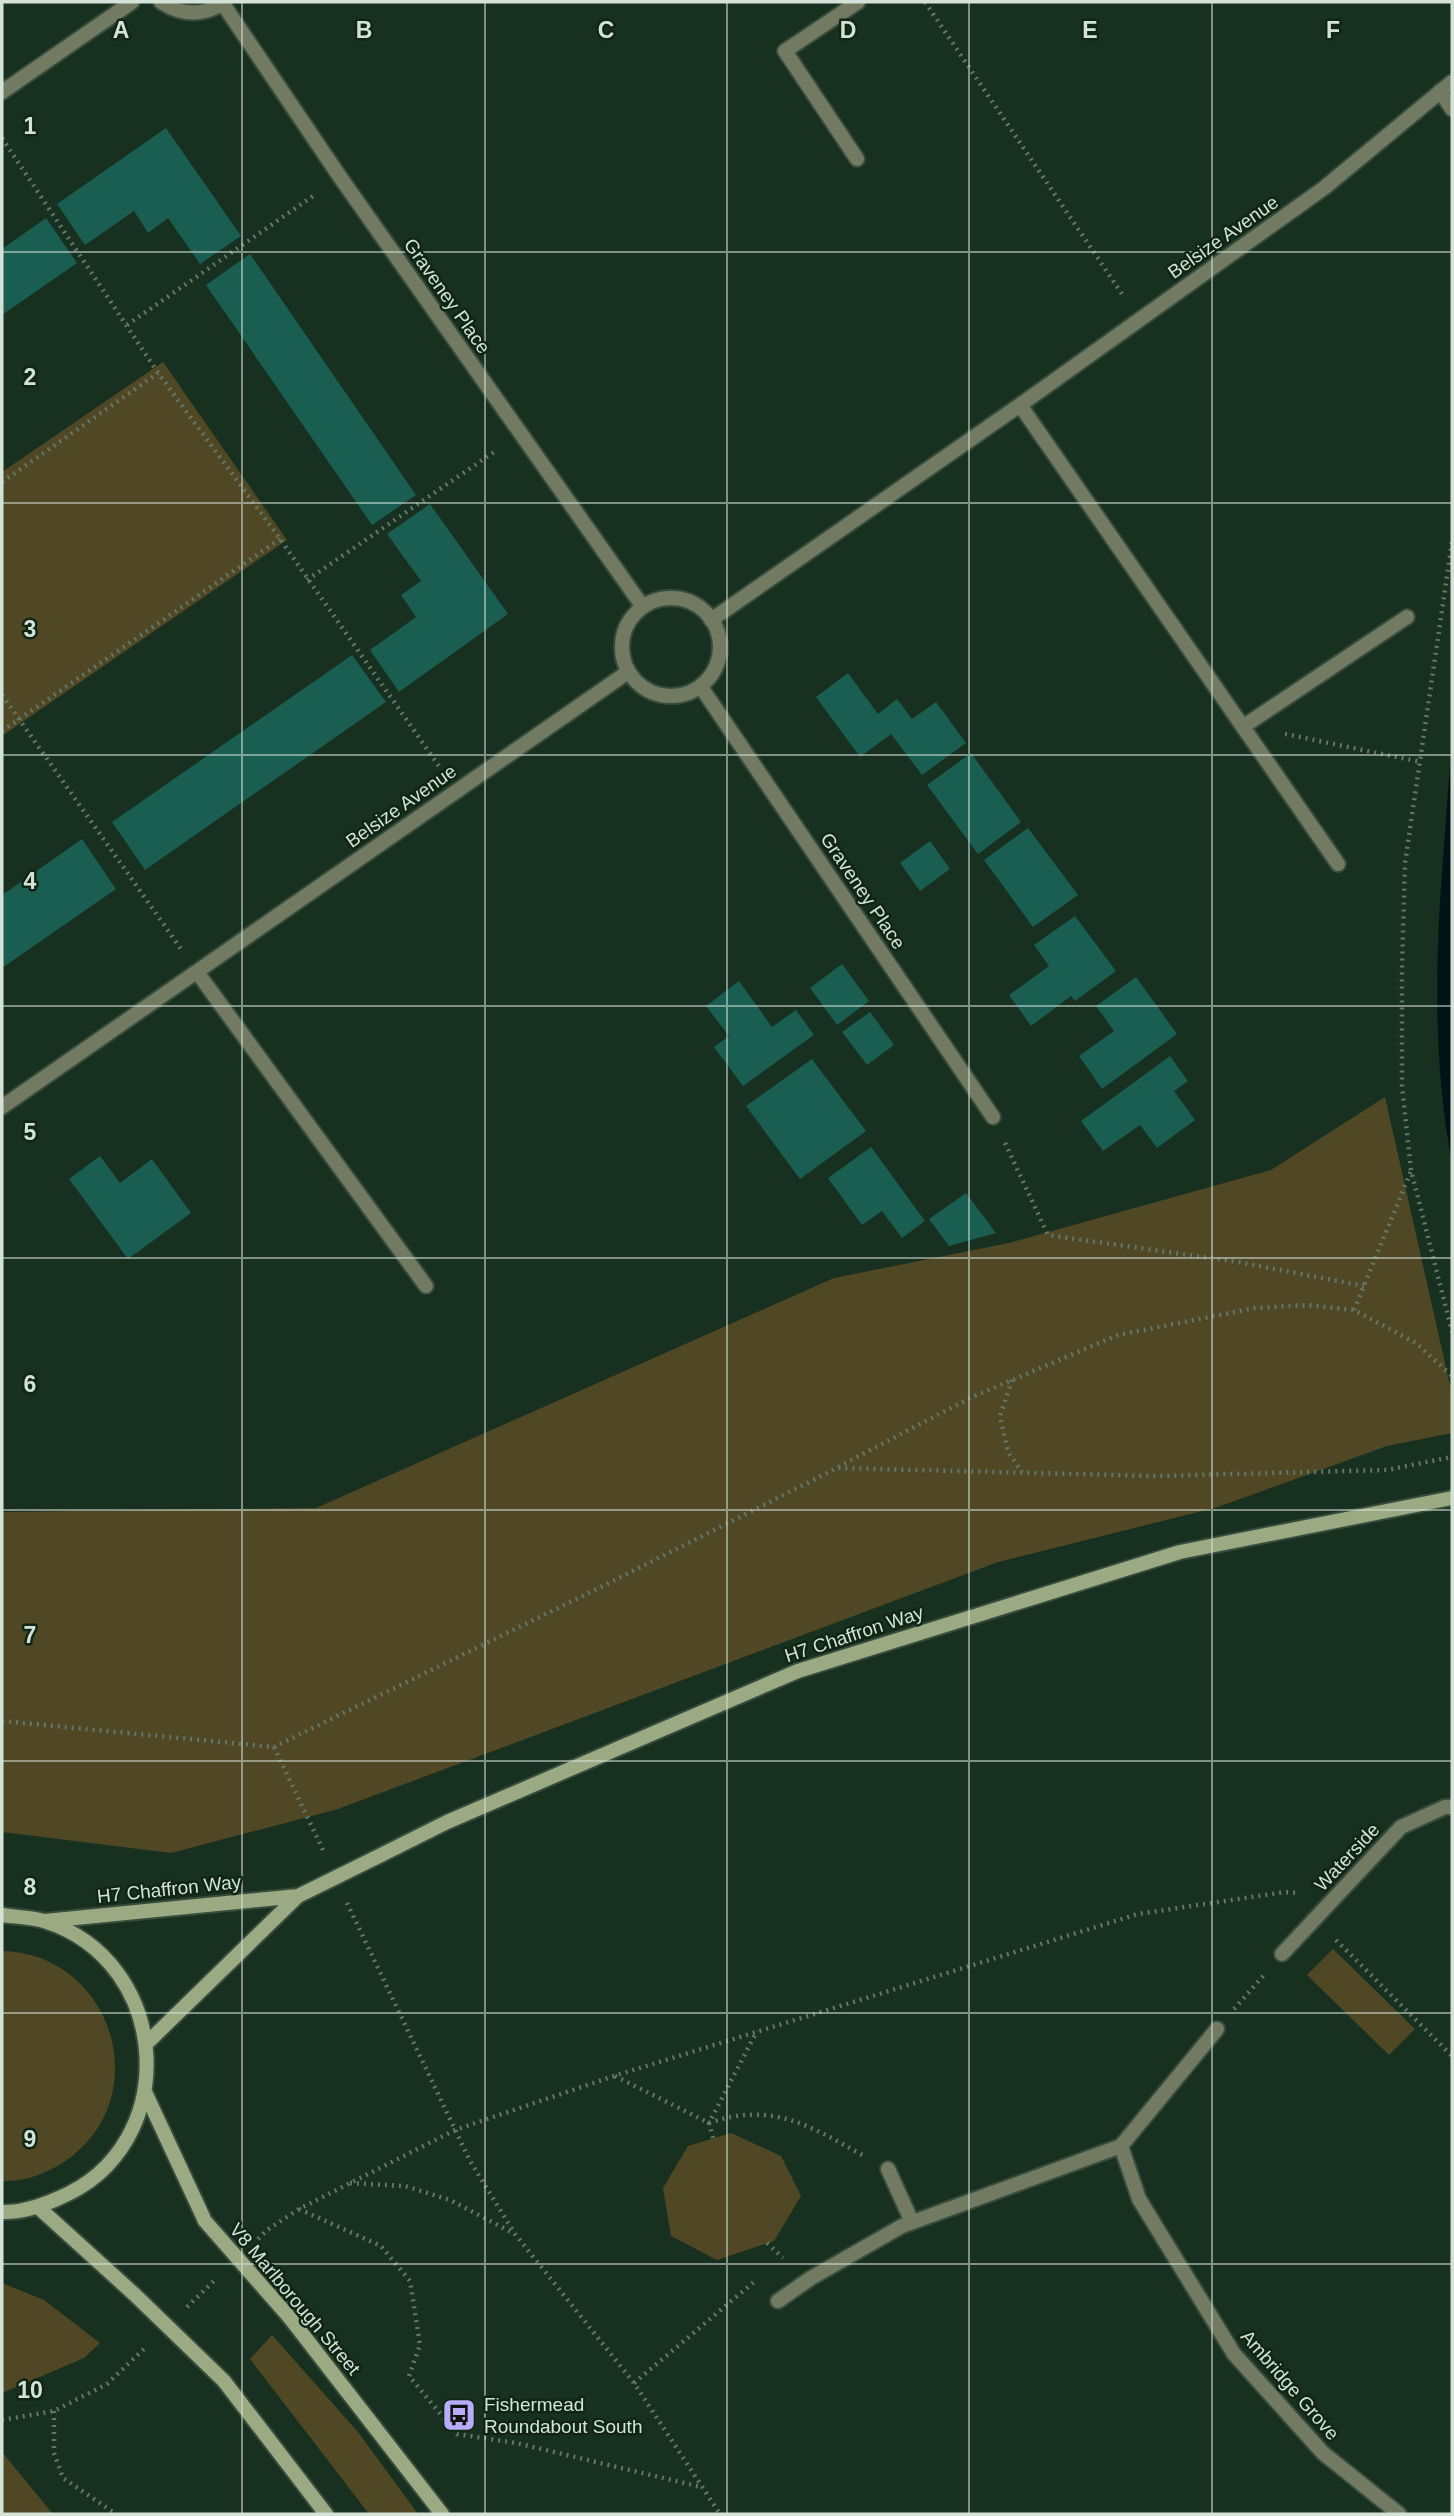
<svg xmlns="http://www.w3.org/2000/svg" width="1454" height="2516" font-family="Helvetica,sans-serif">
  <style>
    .green { fill: #504825 }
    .water { fill: #001317 }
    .building { fill: #1a5d51 }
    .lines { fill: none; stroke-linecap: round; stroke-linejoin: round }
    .lane-casing { stroke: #364c3c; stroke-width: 18 }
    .street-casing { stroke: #364c3c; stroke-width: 18 }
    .secondary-casing { stroke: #364c3c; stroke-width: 18 }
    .path { stroke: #637769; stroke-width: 4.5; stroke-dasharray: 2 5; stroke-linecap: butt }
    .lane { stroke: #727b62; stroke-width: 14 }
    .street { stroke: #727b62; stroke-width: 14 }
    .secondary { stroke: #9baa82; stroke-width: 14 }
    .secondary-bridge-casing { stroke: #364c3c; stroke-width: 18; stroke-linecap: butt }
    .secondary-bridge { stroke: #9baa82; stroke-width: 14 }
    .grid { fill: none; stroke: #d4e2d7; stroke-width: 2; stroke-opacity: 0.55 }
    .labels { text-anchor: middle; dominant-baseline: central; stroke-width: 5; stroke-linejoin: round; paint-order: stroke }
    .street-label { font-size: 19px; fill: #d4e2d7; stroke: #0f2615 }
    .poi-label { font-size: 19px; fill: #d4e2d7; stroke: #0f2615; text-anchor: start }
    .grid-label { font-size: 23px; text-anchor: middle; font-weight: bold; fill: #d4e2d7; stroke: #0f2615; stroke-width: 5; stroke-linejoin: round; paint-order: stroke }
  </style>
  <rect width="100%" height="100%" fill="#18301f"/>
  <path class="green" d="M163,362L287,540L2,736V472Z
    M1385,1097L1452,1394V1433L1387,1446L1218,1507L998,1562L338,1809L171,1853L2,1832V1512L316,1508L834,1278L1009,1243L1271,1170Z
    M1333,1949L1415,2029L1389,2055L1307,1975Z
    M2,1951C112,1953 157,2096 67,2160C48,2173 25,2182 2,2181Z
    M731,2133L781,2156L801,2196L774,2241L717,2260L671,2236L663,2188L688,2146Z
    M2,2283L44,2300L100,2343L84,2358L2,2393Z
    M272,2335L358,2432L418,2514H369L250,2359Z
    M2,2452L53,2514H2Z"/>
  <path class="water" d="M1452,746V1163C1433,1063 1435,960 1443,859C1446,821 1448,784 1452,746Z"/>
  <path class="building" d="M166,128L241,236L200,264L168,218L148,233L134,211L85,245L57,204Z
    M46,218L77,263L2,315V249Z
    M250,254L416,495L372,525L206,285Z
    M430,504L508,614L399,692L370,650L416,617L401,595L421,581L387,534Z
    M352,655L386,702L145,870L112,822Z
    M848,673L878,714L897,699L912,719L936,702L966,743L922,775L891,734L860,757L816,697Z
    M971,753L1021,822L978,854L927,785Z
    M1028,828L1078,895L1033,927L984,860Z
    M82,839L116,889L2,968V895Z
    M930,841L950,869L920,891L900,863Z
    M1075,916L1116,971L1075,1001L1071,996L1031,1026L1009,995L1049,966L1034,945Z
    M842,964L869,1001L837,1025L810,988Z
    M1136,977L1177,1034L1102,1089L1079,1056L1114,1031L1096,1006Z
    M739,981L772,1027L796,1010L814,1035L743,1086L714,1047L729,1036L706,1006Z
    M870,1012L894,1045L867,1065L842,1032Z
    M1170,1056L1188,1081L1174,1091L1195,1120L1157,1148L1140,1125L1103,1151L1081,1121Z
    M812,1059L866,1131L800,1179L746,1106Z
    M871,1147L925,1221L902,1238L882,1211L862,1225L828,1178Z
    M100,1156L120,1183L152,1159L191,1213L128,1259L69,1179Z
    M966,1193L996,1233L949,1246L929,1219Z"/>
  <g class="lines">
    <defs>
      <path id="lane" d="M785,51L857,159"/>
      <path id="street" d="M161,2C182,16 204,16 225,2
        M223,4L340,177L643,607
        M785,51L858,2
        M1440,91L1452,109
        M2,92L132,2
        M1020,405L1338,864
        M622 647a49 49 0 1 1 98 0a49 49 0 1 1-98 0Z
        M711,620L1020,405L1324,188L1452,82
        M701,687L993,1117
        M1244,726L1407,617
        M197,972L426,1286
        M2,1107L628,672
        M1282,1954L1401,1827L1445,1807H1452
        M1121,2146L1139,2199L1234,2354L1323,2453L1399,2514
        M888,2169L912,2222
        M778,2301L811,2278L902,2226L1121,2146L1217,2029"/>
      <path id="secondary" d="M373,1859L447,1822L798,1671L1180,1552L1452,1498
        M2,1915C15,1917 31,1917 44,1921C173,1961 183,2147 59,2198C41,2206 22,2213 2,2212
        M45,1921L298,1896
        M147,2043L298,1896
        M145,2092L205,2221
        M38,2207L134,2294
        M290,2318L442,2514
        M224,2381L326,2514"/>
    </defs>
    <use href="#lane" class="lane-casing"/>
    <use href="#street" class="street-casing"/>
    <use href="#secondary" class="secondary-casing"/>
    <path class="path" d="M925,2L1124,297
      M2,138L158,373L280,539L441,769
      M127,325L316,194
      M2,482L158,373
      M1452,542L1405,863L1402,968V1086L1411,1170L1452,1332
      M307,580L497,450
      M2,695L181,949
      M2,731L280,539
      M1285,734L1421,762
      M1005,1143L1048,1235L1238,1262L1364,1286
      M1354,1310L1411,1171
      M1012,1380L1000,1416L1008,1452L1022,1472
      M838,1467L970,1398L1118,1335L1255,1308L1307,1305L1354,1310L1416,1343L1452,1376
      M2,1721L274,1747L605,1585L837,1468L1155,1476L1387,1470L1452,1457
      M274,1747L323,1850
      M347,1903L470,2161L515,2234L634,2383L720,2514
      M1336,1940L1452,2056
      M1234,2009L1265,1974
      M615,2076L709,2123C772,2101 810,2126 864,2156
      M713,2138L709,2123L757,2031
      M350,2183L405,2186L450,2200L513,2233
      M299,2209L381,2246L410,2281L420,2345L409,2376L457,2434L516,2443L701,2487
      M258,2239L267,2230L299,2209L455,2130L614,2076L1138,1914L1285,1892L1298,1893
      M767,2243L783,2258
      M187,2307L216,2279
      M634,2383L754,2282
      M54,2411V2453L63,2478L116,2514
      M2,2420L54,2411L107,2384L146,2347"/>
    <use href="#lane" class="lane"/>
    <use href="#street" class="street"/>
    <use href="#secondary" class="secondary"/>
    <defs>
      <path id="secondary-bridge" d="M298,1896L373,1859
        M205,2221L290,2318
        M134,2294L224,2381"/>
    </defs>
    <use href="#secondary-bridge" class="secondary-bridge-casing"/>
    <use href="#secondary-bridge" class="secondary-bridge"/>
  </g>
  <path class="grid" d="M242,2V2514M485,2V2514M727,2V2514M969,2V2514M1212,2V2514M2,252H1452M2,503H1452M2,755H1452M2,1006H1452M2,1258H1452M2,1510H1452M2,1761H1452M2,2013H1452M2,2264H1452"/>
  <defs>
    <symbol id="bus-square" viewBox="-11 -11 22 22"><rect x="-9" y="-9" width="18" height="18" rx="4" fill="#b6acf8" stroke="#0f2615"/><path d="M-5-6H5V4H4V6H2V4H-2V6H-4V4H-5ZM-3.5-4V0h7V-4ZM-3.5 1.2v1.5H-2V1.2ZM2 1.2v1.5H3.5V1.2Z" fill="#111"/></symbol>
  </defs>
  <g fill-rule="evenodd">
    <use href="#bus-square" x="440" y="2396" width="38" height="38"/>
  </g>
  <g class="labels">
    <g class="street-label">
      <text transform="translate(1223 237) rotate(-35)">Belsize Avenue</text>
      <text transform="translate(447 296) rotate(55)">Graveney Place</text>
      <text transform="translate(401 806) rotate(-35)">Belsize Avenue</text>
      <text transform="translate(863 891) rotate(56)">Graveney Place</text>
      <text transform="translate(854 1634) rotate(-18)">H7 Chaffron Way</text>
      <text transform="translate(1347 1857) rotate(-47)">Waterside</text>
      <text transform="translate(169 1889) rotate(-6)">H7 Chaffron Way</text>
      <text transform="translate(295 2299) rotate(50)">V8 Marlborough Street</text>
      <text transform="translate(1290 2385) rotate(49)">Ambridge Grove</text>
    </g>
    <g class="poi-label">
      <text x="484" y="2404">Fishermead<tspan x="484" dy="22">Roundabout South</tspan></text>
    </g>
  </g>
  <g class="grid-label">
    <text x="121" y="38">A</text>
    <text x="364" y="38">B</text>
    <text x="606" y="38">C</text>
    <text x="848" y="38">D</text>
    <text x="1090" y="38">E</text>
    <text x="1333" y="38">F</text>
    <text x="30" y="134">1</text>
    <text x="30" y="385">2</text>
    <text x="30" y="637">3</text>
    <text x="30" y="889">4</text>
    <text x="30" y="1140">5</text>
    <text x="30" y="1392">6</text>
    <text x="30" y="1643">7</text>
    <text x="30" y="1895">8</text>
    <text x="30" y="2147">9</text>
    <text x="30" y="2398">10</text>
  </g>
  <rect width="1454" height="2516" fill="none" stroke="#d4e2d7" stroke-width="7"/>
</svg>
